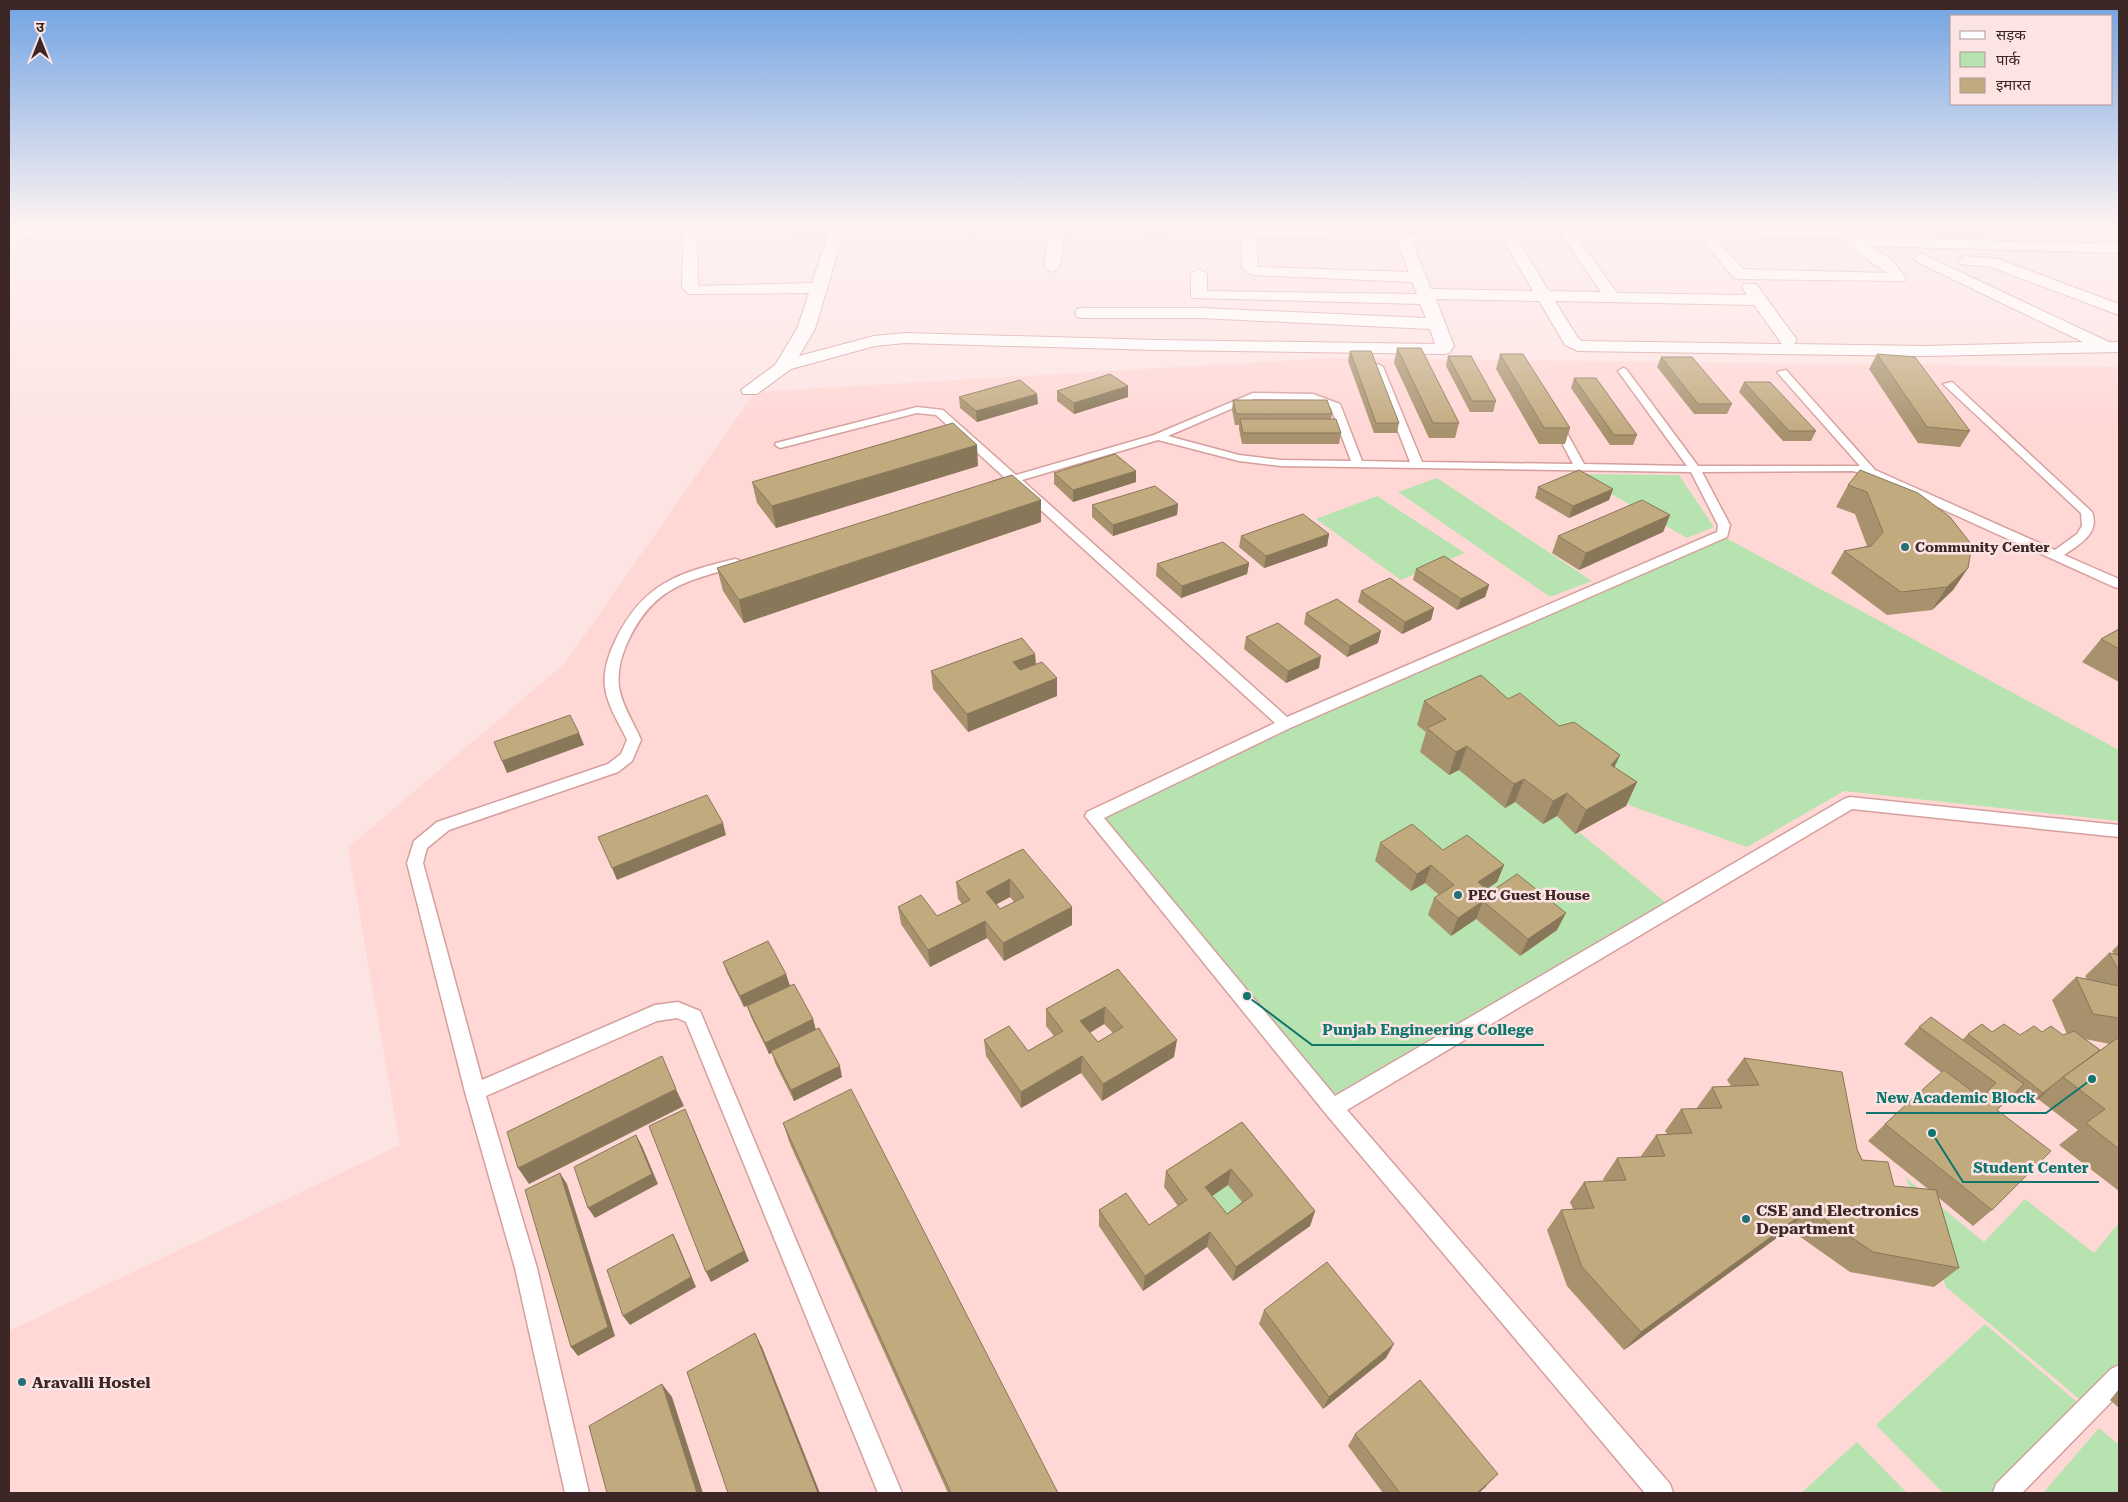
<svg xmlns="http://www.w3.org/2000/svg" width="2128" height="1502" font-family="'Roboto Serif','Noto Sans Devanagari',serif">
  <style>
    .built { fill: #ffd7d5 }
    .green { fill: #b7e3b1; fill-rule: evenodd }
    .lines { fill: none; stroke-linecap: round; stroke-linejoin: round }
    .lane-casing { stroke: #d59f9d; stroke-width: 3 }
    .street-casing { stroke: #d59f9d; stroke-width: 2 }
    .secondary-casing { stroke: #d59f9d; stroke-width: 2 }
    .lane { fill: #fff; fill-rule: evenodd }
    .street { fill: #fff; fill-rule: evenodd }
    .secondary { fill: #fff; fill-rule: evenodd }
    .wall { fill: #a7926d; fill-rule: evenodd }
    .shaded-wall { fill: #887759 }
    .building { fill: #c2aa7f; stroke: #887759; fill-rule: evenodd }
    .poi-dot { fill: #257075; stroke: #fce4e3; stroke-width: 2 }
    .labels { text-anchor: middle; dominant-baseline: central; stroke-width: 5; stroke-linejoin: round; paint-order: stroke }
    .poi-label { font-size: 14px; font-weight: bold; fill: #3c2726; stroke: #fce4e3; text-anchor: start }
    .near-poi-label { font-size: 16px; font-weight: bold; fill: #3c2726; stroke: #fce4e3; text-anchor: start }
    .leader { fill: none; stroke: #0f766e; stroke-width: 2 }
    .callout-dot { fill: #0f766e; stroke: #fce4e3; stroke-width: 2 }
    .callout-label { font-size: 15px; text-anchor: middle; font-weight: bold; fill: #0f766e; stroke: #fce4e3; stroke-width: 5; stroke-linejoin: round; paint-order: stroke }
  </style>
  <rect width="100%" height="100%" fill="#fce4e3"/>
  <path class="built" d="M1331,358L2119,367V1493H9V1331L400,1145L348,848L565,663L755,392Z"/>
  <path class="green" d="M1577,474L1679,475L1714,527L1687,538Z
    M1437,478L1592,581L1550,597L1398,492Z
    M1377,496L1465,553L1401,580L1316,519Z
    M1726,538L2119,750V821L1844,791L1747,847L1631,806L1604,786L1460,766L1514,797L1553,811L1670,906L1341,1102L1095,815L1474,645ZM1461,853L1483,909L1520,956L1476,919L1448,902L1425,883L1411,891Z
    M1905,1177L1984,1242L2025,1199L2094,1253L2119,1223V1366L2084,1403L1946,1287L1927,1228Z
    M1228,1185L1249,1210L1223,1229L1202,1203Z
    M1985,1324L2083,1407L2001,1493H1943L1876,1425Z
    M2099,1428L2119,1445V1493H2043Z
    M1857,1442L1907,1493H1801Z"/>
  <g class="lines">
    <defs>
      <path id="lane" d="M1378,364L1383,367L1422,462L1573,464L1552,424L1557,421L1562,424L1584,464L1687,466L1618,371L1623,368L1626,369L1698,466H1860L1777,372L1786,370L1875,470L2055,550L2077,534L2082,526L2081,513L1943,384L1952,382L2092,512C2100,533 2080,544 2064,555L2119,579V588L2114,587L1867,475L1853,471L1702,472L1730,525L1727,537L1290,728L1104,818L1335,1096L1844,799L1850,797L2119,825V837L1852,809L1347,1110L1670,1484L1673,1493H1645L1326,1114L1085,816L1087,812L1275,723L1011,483L993,486V482L1005,478L936,415L917,413L780,448L775,445L776,443L917,407L943,410L1016,475L1154,435L1253,393L1313,394L1340,404L1362,461L1410,462L1373,367ZM1254,399L1312,400L1331,408L1351,461L1281,460L1239,455L1168,436ZM1158,440L1239,461L1281,466L1691,472L1718,525L1717,532L1287,717L1022,480Z
        M735,559L739,560L741,563L739,566C687,581 655,586 629,639C622,653 617,671 619,687C622,706 634,723 641,740L632,761L618,772L449,830L427,848L423,863L482,1080L655,1005L678,1002L700,1011L902,1493H878L686,1022L677,1018L657,1021L486,1096L537,1268L589,1493H565L515,1268L465,1092L407,863L414,841L437,822L608,764L621,754L627,740C619,723 607,705 605,687C603,670 609,653 616,639C644,583 678,573 735,559Z
        M2119,1365V1394L2022,1493H1993L1996,1484L2111,1369Z"/>
      <path id="street" d="M680,224H846L815,329L799,356L874,336L905,333L1158,340L1435,344L1430,329L1201,318H1083L1077,317L1075,313L1077,309L1083,308H1201L1426,318L1420,304L1193,298L1191,295V274L1199,269L1207,274V291L1417,294L1412,282L1251,275L1242,268L1241,235L1065,229L1060,267L1052,272L1044,267L1050,229L1008,234L891,228L884,224L1008,226L1182,224L1241,226V224H1255V227L1420,234L1427,238L1425,241L1412,242L1431,289L1533,291L1494,224H1508L1549,291L1601,292L1566,241L1557,224H1571L1580,241L1617,293L1747,295L1742,287L1744,284H1756L1797,340L1794,344L1924,346L2083,342L1917,262L1914,259L1917,256L1922,254L2109,342H2119V352L1924,356L1578,351L1565,345L1539,301L1436,299L1454,346L1449,353L1443,354L1158,350L905,343L875,346L791,369L757,394H743L741,390L775,365L797,329L809,293L689,294L682,288L683,239ZM829,232L812,283L698,286L697,234ZM1256,236L1397,242L1409,272L1260,267L1258,266ZM1555,301L1754,305L1782,344L1582,341L1578,338Z
        M1689,224L1825,229L1821,224H1836L1854,237L2119,244V253L1870,246L1893,261L1906,278L1904,281L1739,279L1733,277ZM1713,235L1837,238L1887,273L1743,269Z
        M1965,256L1998,259L2119,304V315L1991,267L1960,264L1957,261Z"/>
      <path id="secondary" d="M44,224H64L62,227L9,245V236Z"/>
    </defs>
    <use href="#lane" class="lane-casing"/>
    <use href="#street" class="street-casing"/>
    <use href="#secondary" class="secondary-casing"/>
    <use href="#lane" class="lane"/>
    <use href="#street" class="street"/>
    <use href="#secondary" class="secondary"/>
  </g>
  <path class="wall" d="M1397,348L1459,423L1455,438H1429L1394,363Z
    M1350,351L1399,423L1397,433H1374L1348,361Z
    M1500,354L1570,428L1565,444H1539L1496,369Z
    M1877,354L1970,431L1960,447L1918,443L1869,369Z
    M1448,356L1496,401L1493,412H1470L1446,366Z
    M1661,357L1732,404L1727,414H1694L1657,367Z
    M1574,378L1637,435L1633,445H1610L1571,388Z
    M1744,382L1816,431L1811,441H1783L1739,392Z
    M1057,391L1128,397L1074,414L1057,401Z
    M959,397L1038,404L977,422L960,408Z
    M1233,400L1332,414L1331,419L1341,433L1339,444H1242L1239,429V425H1235L1232,410Z
    M978,466L776,528L757,503L752,482Z
    M1054,473L1136,482L1073,502L1054,484Z
    M1848,485L1950,517L1968,568L1953,590L1932,610L1887,615L1831,573L1844,551L1867,546L1855,514L1836,507Z
    M1538,487L1613,489L1609,500L1569,518L1535,498Z
    M1178,504L1177,515L1113,536L1092,517V505Z
    M1670,515L1663,532L1579,570L1552,553L1558,536Z
    M1041,522L744,623L723,591L717,568Z
    M1329,534L1327,546L1264,568L1239,547L1241,536Z
    M1249,563L1247,574L1181,598L1156,576L1157,564Z
    M1416,569L1489,585L1485,597L1457,610L1413,580Z
    M1361,591L1434,608L1431,620L1402,634L1358,602Z
    M1306,613L1378,643L1347,657L1304,624Z
    M2119,629V682L2082,662L2101,639Z
    M1246,637L1319,668L1286,683L1244,649Z
    M1035,654L1036,664L1057,678V696L968,732L933,689L931,671Z
    M1508,699L1559,726L1620,755L1614,767L1637,782L1626,806L1575,834L1557,816L1543,824L1515,802L1505,808L1459,770L1449,775L1420,752L1426,732L1417,725L1424,701Z
    M1380,843L1443,850L1504,865L1497,882L1487,889L1490,892L1557,930L1520,956L1476,919L1451,936L1428,915L1434,898L1439,895L1425,883L1411,891L1375,861Z
    M1023,849L1072,925L1004,961L987,938L930,967L901,924L898,907L937,916L962,904L958,899L956,882ZM1010,897L1014,902L1000,909L997,904Z
    M2119,944V1191L2059,1145L2078,1130L2038,1099L2040,1098L2030,1104L2015,1092L1997,1110L1992,1210L1973,1226L1939,1198L1959,1268L1934,1287L1850,1272L1789,1229L1624,1350L1567,1286L1547,1230L1561,1210L1573,1209L1570,1202L1584,1182L1604,1181L1603,1179L1617,1158L1641,1157V1156L1656,1135L1667,1134L1665,1131L1681,1109H1696L1712,1087L1731,1086L1727,1080L1744,1058L1857,1149L1862,1160L1894,1186L1928,1189L1868,1141L1885,1124L1942,1073L1904,1044L1919,1027L1962,1040L1968,1034L1992,1032L2020,1035L2042,1032L2063,1035L2067,1034L2052,1000L2076,977L2087,979L2085,976L2109,953L2114,954L2112,951ZM2085,1039L2110,1044L2100,1050Z
    M723,962L786,974L790,986L744,1007L727,973Z
    M1118,969L1174,1057L1102,1101L1081,1073L1021,1108L986,1056L984,1040L1028,1051L1054,1036L1046,1026V1009ZM1104,1024L1113,1033L1098,1042L1090,1033Z
    M747,1006L813,1019L816,1030L842,1077L794,1101L775,1063L772,1053L769,1054L751,1017Z
    M1242,1122L1315,1211L1310,1226L1233,1281L1207,1247L1143,1291L1099,1226V1210L1149,1225L1178,1206L1164,1187L1166,1171ZM1228,1185L1242,1202L1227,1214L1212,1196Z
    M783,1123L1058,1493H948L790,1144Z
    M1264,1310L1386,1358L1323,1409L1259,1324Z
    M2119,1389V1408L2110,1400Z
    M1355,1434L1487,1486L1479,1493H1383L1348,1446Z"/>
  <path class="shaded-wall" d="M1128,386V397L1074,414V403Z
    M1037,394L1038,404L977,422L976,411Z
    M977,445L978,466L776,528L772,506Z
    M1136,471V482L1073,502V490Z
    M1613,489L1609,500L1569,518L1573,506Z
    M1041,500V522L744,623L739,600Z
    M1178,504L1177,515L1113,536V525Z
    M1670,515L1663,532L1579,570L1586,553Z
    M1329,534L1327,546L1264,568L1266,556Z
    M1249,563L1247,574L1181,598L1182,586Z
    M1968,568L1953,590L1932,610L1947,587Z
    M1489,585L1485,597L1457,610L1461,599Z
    M1434,608L1431,620L1402,634L1405,622Z
    M1381,631L1378,643L1347,657L1350,646Z
    M1035,654L1036,672L1013,680V662Z
    M1321,656L1319,668L1286,683L1288,671Z
    M1057,678V696L968,732L967,714Z
    M579,733L584,745L507,773L502,761Z
    M1467,746L1459,770L1449,775L1456,752Z
    M1620,755L1609,779L1611,765Z
    M1524,779L1515,802L1505,808L1514,784Z
    M1637,782L1626,806L1575,834L1586,810Z
    M1567,793L1557,816L1543,824L1553,801Z
    M723,823L726,835L617,880L612,868Z
    M1431,865L1425,883L1411,891L1417,874Z
    M1504,865L1497,882L1471,899L1478,882Z
    M1010,879V897L987,909L986,892Z
    M1483,901L1476,919L1451,936L1458,918Z
    M1072,907V925L1004,961L1003,943Z
    M1566,913L1557,930L1520,956L1528,939Z
    M985,921L987,938L930,967L928,950Z
    M786,974L790,986L744,1007L740,996Z
    M1105,1007L1104,1024L1080,1038V1021Z
    M813,1019L816,1031L769,1054L765,1043Z
    M1177,1040L1174,1057L1102,1101L1103,1084Z
    M1082,1056L1081,1073L1021,1108V1092Z
    M840,1066L842,1077L794,1101L791,1090Z
    M2052,1086L2040,1098L2030,1104L2043,1093Z
    M676,1089L684,1106L529,1184L518,1168Z
    M690,1120L749,1261L711,1282L706,1272Z
    M636,1135L642,1146L658,1184L595,1218L588,1208Z
    M1231,1169L1228,1185L1202,1203L1205,1187Z
    M560,1173L567,1184L615,1336L578,1356L571,1347Z
    M1809,1209L1789,1229L1624,1350L1641,1332Z
    M1315,1211L1310,1226L1233,1281L1236,1267Z
    M1210,1232L1207,1247L1143,1291L1145,1276Z
    M673,1234L678,1244L696,1287L630,1325L623,1316Z
    M755,1333L762,1347L820,1493H818Z
    M1394,1344L1386,1358L1323,1409L1329,1397Z
    M662,1384L672,1397L703,1493H697Z
    M1498,1474L1479,1493H1477Z"/>
  <path class="building" d="M1397,348H1421L1459,423H1433Z
    M1350,351H1371L1399,423H1376Z
    M1500,354H1523L1570,428H1544Z
    M1877,354L1915,357L1970,431L1927,427Z
    M1448,356H1471L1496,401H1472Z
    M1661,357H1692L1732,404H1698Z
    M1110,374L1128,386L1074,403L1057,391Z
    M1574,378H1596L1637,435H1614Z
    M1020,380L1037,394L976,411L959,397Z
    M1744,382H1770L1816,431H1789Z
    M1233,400H1327L1332,414H1236Z
    M1240,419H1336L1341,433H1243Z
    M953,423L977,445L772,506L752,482Z
    M1115,454L1136,471L1073,490L1054,473Z
    M1579,470L1613,489L1573,506L1538,487Z
    M1860,470L1918,493L1950,517L1972,545L1968,568L1947,587L1901,592L1844,551L1871,546L1883,532L1867,492L1848,485Z
    M1012,475L1041,500L739,600L717,568Z
    M1155,486L1178,504L1113,525L1092,505Z
    M1642,500L1670,515L1586,553L1558,536Z
    M1303,514L1329,534L1266,556L1241,536Z
    M1223,542L1249,563L1182,586L1157,564Z
    M1444,556L1489,585L1461,599L1416,569Z
    M1390,578L1434,608L1405,622L1361,591Z
    M1337,599L1381,631L1350,646L1306,613Z
    M1278,623L1321,656L1288,671L1246,637Z
    M2119,629V649L2101,639Z
    M1022,638L1035,654L1013,662L1020,670L1042,662L1057,678L967,714L931,671Z
    M1481,675L1508,699L1520,693L1559,726L1574,722L1620,755L1611,765L1637,782L1586,810L1567,793L1553,801L1524,779L1514,784L1467,746L1456,752L1427,728L1446,719L1424,701Z
    M570,715L579,733L502,761L494,742Z
    M707,795L723,823L612,868L598,837Z
    M1412,824L1443,850L1467,835L1504,865L1478,882L1490,892L1517,874L1566,913L1528,939L1483,901L1458,918L1434,898L1454,885L1431,865L1417,874L1380,843Z
    M1023,849L1072,907L1003,943L985,921L928,950L898,907L921,895L937,916L970,900L956,882ZM1010,879L1024,897L1000,909L986,892Z
    M768,941L786,974L740,996L723,962Z
    M2109,953L2119,955V971Z
    M1118,969L1177,1040L1103,1084L1082,1056L1021,1092L984,1040L1009,1026L1028,1051L1063,1031L1046,1009ZM1105,1007L1123,1027L1098,1042L1080,1021Z
    M2076,977L2119,986V1018L2093,1014Z
    M794,984L813,1019L765,1043L747,1006Z
    M1931,1017L2024,1084L1997,1110L2051,1151L1992,1210L1885,1124L1944,1070L1981,1098L1996,1083L1919,1027Z
    M1982,1024L1992,1032L2004,1024L2020,1035L2034,1026L2042,1032L2051,1026L2063,1035L2074,1031L2100,1050L2063,1077L2043,1093L1968,1034Z
    M819,1028L840,1066L791,1090L771,1051Z
    M2119,1037V1149L2086,1123L2105,1109L2063,1077Z
    M662,1056L676,1089L518,1168L507,1132Z
    M1744,1058L1842,1072L1857,1149L1862,1160L1888,1162L1894,1186L1936,1190L1959,1268L1873,1252L1809,1209L1641,1332L1582,1267L1561,1210L1594,1208L1584,1182L1626,1180L1617,1158L1665,1156L1656,1135L1692,1133L1681,1109L1722,1108L1712,1087L1759,1085Z
    M851,1089L1058,1493H951L783,1123Z
    M685,1109L744,1251L706,1272L649,1126Z
    M1242,1122L1315,1211L1236,1267L1210,1232L1145,1276L1099,1210L1126,1193L1149,1225L1187,1200L1166,1171ZM1231,1169L1253,1195L1227,1214L1205,1187Z
    M636,1135L652,1174L588,1208L574,1167Z
    M560,1173L608,1327L571,1347L525,1190Z
    M673,1234L691,1277L623,1316L607,1270Z
    M1327,1262L1394,1344L1329,1397L1264,1310Z
    M755,1333L818,1493H728L687,1372Z
    M1420,1380L1498,1474L1477,1493H1400L1355,1434Z
    M662,1384L697,1493H607L589,1426Z"/>
  <linearGradient id="sky" x2="0" y2="1"><stop stop-color="#71a3e2"/><stop offset="0.52" stop-color="#fef3f2"/><stop offset="1" stop-color="#fef3f2" stop-opacity="0"/></linearGradient>
  <rect width="2128" height="434" fill="url(#sky)"/>
  <g class="poi-dot">
    <circle cx="1905" cy="547" r="5"/>
    <circle cx="1458" cy="895" r="5"/>
    <circle cx="1746" cy="1219" r="5"/>
    <circle cx="22" cy="1382" r="5"/>
  </g>
  <g class="labels">
    <g class="poi-label">
      <text x="1915" y="547">Community Center</text>
      <text x="1468" y="895">PEC Guest House</text>
    </g>
    <g class="near-poi-label">
      <text x="1756" y="1210">CSE and Electronics<tspan x="1756" dy="18">Department</tspan></text>
      <text x="32" y="1382">Aravalli Hostel</text>
    </g>
  </g>
  <path class="leader" d="M1247 996L1312 1045H1544M2092 1079L2046 1113H1866M1932 1133L1963 1182H2099"/>
  <g class="callout-dot">
    <circle cx="1247" cy="996" r="5"/>
    <circle cx="2092" cy="1079" r="5"/>
    <circle cx="1932" cy="1133" r="5"/>
  </g>
  <g class="callout-label">
    <text x="1428" y="1035">Punjab Engineering College</text>
    <text x="1956" y="1103">New Academic Block</text>
    <text x="2031" y="1173">Student Center</text>
  </g>
  <rect width="2128" height="1502" fill="none" stroke="#3c2726" stroke-width="20"/>
  <rect x="1950" y="15" width="162" height="90" fill="#fce4e3" stroke="#af9897"/>
  <rect x="1960" y="31" width="25" height="8" fill="#ffffff" stroke="#af9897"/>
  <text x="1996" y="40" font-size="15" fill="#3c2726">सड़क</text>
  <rect x="1960" y="52" width="25" height="15" fill="#b7e3b1" stroke="#af9897"/>
  <text x="1996" y="65" font-size="15" fill="#3c2726">पार्क</text>
  <rect x="1960" y="78" width="25" height="15" fill="#c2aa7f" stroke="#af9897"/>
  <text x="1996" y="90" font-size="15" fill="#3c2726">इमारत</text>
  <g transform="translate(40 40)" stroke="#fce4e3" stroke-width="4" paint-order="stroke">
  <path d="M0-4L9 19L0 12L-9 19Z" fill="#3c2726"/>
  <text y="-8" font-size="14" font-weight="bold" text-anchor="middle" fill="#3c2726">उ</text>
  </g>
</svg>
